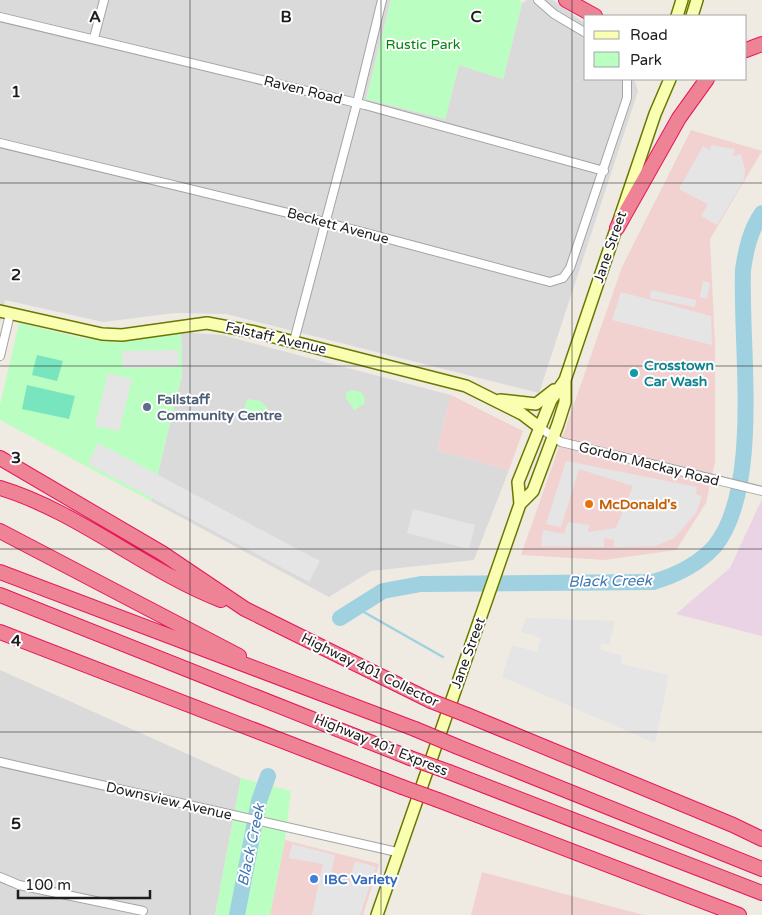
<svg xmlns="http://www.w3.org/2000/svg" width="762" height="915" font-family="'Varela Round',sans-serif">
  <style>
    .residential { fill: #dbdada }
    .commercial { fill: #f2d2d0 }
    .industrial { fill: #e9d3e5 }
    .park { fill: #bbfec1 }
    .pitch { fill: #79e5be }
    .parking { fill: #e5e5e5 }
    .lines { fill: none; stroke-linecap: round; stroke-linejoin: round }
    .stream { stroke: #9fd1e1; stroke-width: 2.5 }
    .river { stroke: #9fd1e1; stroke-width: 16 }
    .street-casing { stroke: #a4a4a4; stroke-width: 10 }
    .secondary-casing { stroke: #697800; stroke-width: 14 }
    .highway-casing { stroke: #e71659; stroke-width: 16 }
    .street { stroke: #fff; stroke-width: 8 }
    .secondary { stroke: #f9feb1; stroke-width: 11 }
    .highway { stroke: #ed8395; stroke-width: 14 }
    .highway-bridge-casing { stroke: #e71659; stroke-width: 16; stroke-linecap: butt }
    .highway-bridge { stroke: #ed8395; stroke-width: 14 }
    .grid { fill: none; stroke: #1d1d1d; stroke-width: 1; stroke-opacity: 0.55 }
    .culture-dot { fill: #0f9aa8; stroke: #fff; stroke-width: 2 }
    .service-dot { fill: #5c6f8a; stroke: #fff; stroke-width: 2 }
    .food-dot { fill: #e8710a; stroke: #fff; stroke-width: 2 }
    .shop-dot { fill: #3f7fe0; stroke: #fff; stroke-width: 2 }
    .labels { text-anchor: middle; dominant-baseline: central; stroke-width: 4; stroke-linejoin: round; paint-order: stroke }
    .park-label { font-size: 14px; fill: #038410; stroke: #fff }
    .street-label { font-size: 14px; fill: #1d1d1d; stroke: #fff }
    .culture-label { font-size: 14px; font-weight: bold; fill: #0d838f; stroke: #fff; text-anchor: start }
    .service-label { font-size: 14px; font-weight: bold; fill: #4e5e75; stroke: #fff; text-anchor: start }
    .food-label { font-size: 14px; font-weight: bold; fill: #c56008; stroke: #fff; text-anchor: start }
    .shop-label { font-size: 14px; font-weight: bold; fill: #366cbe; stroke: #fff; text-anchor: start }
    .water-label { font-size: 15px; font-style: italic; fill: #4279b4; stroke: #fff }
    .grid-label { font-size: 16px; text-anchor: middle; font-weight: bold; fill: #1d1d1d; stroke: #fff; stroke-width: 4; stroke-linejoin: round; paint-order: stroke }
  </style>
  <rect width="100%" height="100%" fill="#efebe2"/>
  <path class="residential" d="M0,0H391L366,99L445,119L459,65L503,79L522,3L527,0H553L586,24V79H634L638,91L539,393L226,314L175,313L103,322L5,300L0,323Z
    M181,332L222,335L451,395L437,450L509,470L474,560L371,571L329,597L151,501L182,375Z
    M0,670L241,778L215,915H0Z"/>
  <path class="commercial" d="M691,130L762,151L710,239L715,343V462L706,503L676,550L605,560L521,555L622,267Z
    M451,395L523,431L509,470L437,450Z
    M285,840L379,864L363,915H270Z
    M482,872L644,915H471Z"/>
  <path class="industrial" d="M762,499V636L676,614L730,568Z"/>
  <path class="park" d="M391,0H519L522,3L503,79L459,65L445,119L366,99Z
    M19,323L82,338L121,342L181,332L182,375L151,501L0,420V405Z
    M352,390L361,392L365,398L364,404L354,410L346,398V393Z
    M247,399L261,401L268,409L253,418L245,416L243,413Z
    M241,778L291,791L285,840L270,915H215Z"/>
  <path class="pitch" d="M37,355L63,361L57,381L32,375Z
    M27,385L75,396L69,419L22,409Z"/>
  <path class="parking" d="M711,145L735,149L733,156L741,154L745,170L744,180L717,225L701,216L708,204L679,189L703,146L710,150Z
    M703,281L710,283L707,299L700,297Z
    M651,290L696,300L695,307L650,298Z
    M621,292L711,316L712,345L612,320Z
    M178,350L179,367L123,368L122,351Z
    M108,373L132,379L119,431L95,426Z
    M98,443L320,561L309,582L88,464Z
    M566,461L697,487L696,494L702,496L696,513L674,538L656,546L614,547V540L604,538V547L541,546L543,530L564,534L568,522L589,525L588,532L616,528L633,486L579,469L561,527L546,524Z
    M413,509L475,525L469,549L407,533Z
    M526,618L615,621L609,645L602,643L600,649L622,656L621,664L669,675L655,743L502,677L512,645L537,652L541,638L521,632Z
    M292,844L335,855L330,878L349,884L355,861L376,867L360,915H312L323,864L289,858Z"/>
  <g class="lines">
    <path class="stream" d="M355,607L443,657"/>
    <path class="river" d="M340,618L383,591L421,584L653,582C677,575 698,565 715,546C762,487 740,345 743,270C746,249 750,231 762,213
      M237,915L259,801L268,776"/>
    <defs>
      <path id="street" d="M538,0L554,14L586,33
        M0,17L365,105L604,171
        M94,38L104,0
        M0,143L325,222L550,282L563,278L570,268L627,98V79
        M294,341L357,103L382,0
        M0,356L10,314
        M539,427L561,442L762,491
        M0,762L397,852
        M0,877L19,885L143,911"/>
      <path id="secondary" d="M677,16L682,0
        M692,16L697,0
        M0,311L102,334L122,335L207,323L255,332L466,386L522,414L539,427
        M500,400L536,404L554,390
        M520,504L533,491L558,424L565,402V380
        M377,915L520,504L518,482L551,400L565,380L655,114L670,79"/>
      <path id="highway" d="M566,0L595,16
        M746,50L762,44
        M617,228L679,118L707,79
        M0,458L162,553L245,609L431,701
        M0,488C79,512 144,570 221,600
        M0,531L239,656
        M0,572L415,729
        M0,595L410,758
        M0,632L402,787
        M467,715L733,825L762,839
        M458,747L762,869
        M449,772L762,893
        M438,800L739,915"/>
    </defs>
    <use href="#street" class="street-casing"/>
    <use href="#secondary" class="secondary-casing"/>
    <use href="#highway" class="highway-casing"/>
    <use href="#street" class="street"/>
    <use href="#secondary" class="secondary"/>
    <use href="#highway" class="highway"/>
    <defs>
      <path id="highway-bridge" d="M431,701L467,715
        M415,729L458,747
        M410,758L449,772
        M402,787L438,800"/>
    </defs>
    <use href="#highway-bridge" class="highway-bridge-casing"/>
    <use href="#highway-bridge" class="highway-bridge"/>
  </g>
  <path class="grid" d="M190,0V915M381,0V915M572,0V915M0,183H762M0,366H762M0,549H762M0,732H762"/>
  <circle class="culture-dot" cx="634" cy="373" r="5"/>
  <circle class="service-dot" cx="147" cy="407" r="5"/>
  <circle class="food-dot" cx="589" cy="504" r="5"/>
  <circle class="shop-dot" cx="314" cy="879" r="5"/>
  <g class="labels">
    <g class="park-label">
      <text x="423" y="44">Rustic Park</text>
    </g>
    <g class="street-label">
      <text transform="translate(303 90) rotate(14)">Raven Road</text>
      <text transform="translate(338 226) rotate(15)">Beckett Avenue</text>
      <text transform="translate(610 247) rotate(-71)">Jane Street</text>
      <text transform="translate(276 338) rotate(13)">Falstaff Avenue</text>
      <text transform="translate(649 464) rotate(14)">Gordon Mackay Road</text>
      <text transform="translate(468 653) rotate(-70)">Jane Street</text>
      <text transform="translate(370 670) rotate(26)">Highway 401 Collector</text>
      <text transform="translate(381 745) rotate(22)">Highway 401 Express</text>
      <text transform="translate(169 801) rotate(13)">Downsview Avenue</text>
    </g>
    <g class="culture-label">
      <text x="644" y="365">Crosstown<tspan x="644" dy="16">Car Wash</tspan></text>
    </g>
    <g class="service-label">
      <text x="157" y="399">Failstaff<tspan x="157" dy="16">Community Centre</tspan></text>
    </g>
    <g class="food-label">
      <text x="599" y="504">McDonald's</text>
    </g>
    <g class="shop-label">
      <text x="324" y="879">IBC Variety</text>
    </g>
    <g class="water-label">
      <text transform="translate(610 581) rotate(-1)">Black Creek</text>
      <text transform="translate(251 845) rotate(-78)">Black Creek</text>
    </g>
  </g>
  <g class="grid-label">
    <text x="95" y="22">A</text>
    <text x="286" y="22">B</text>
    <text x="476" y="22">C</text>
    <text x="16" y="97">1</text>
    <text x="16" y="280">2</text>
    <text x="16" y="463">3</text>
    <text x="16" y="646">4</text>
    <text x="16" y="829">5</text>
  </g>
  <rect x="584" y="15" width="162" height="65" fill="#ffffff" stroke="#a5a5a5"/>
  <rect x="594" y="31" width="25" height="8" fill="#f9feb1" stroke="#a5a5a5"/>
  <text x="630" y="40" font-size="15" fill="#1d1d1d">Road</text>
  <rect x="594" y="52" width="25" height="15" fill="#bbfec1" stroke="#a5a5a5"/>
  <text x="630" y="65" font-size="15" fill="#1d1d1d">Park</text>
  <path d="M18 890v8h132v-8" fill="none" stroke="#1d1d1d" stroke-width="2.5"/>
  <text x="25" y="890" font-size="15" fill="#1d1d1d" stroke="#ffffff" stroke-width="4" paint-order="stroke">100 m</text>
</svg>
